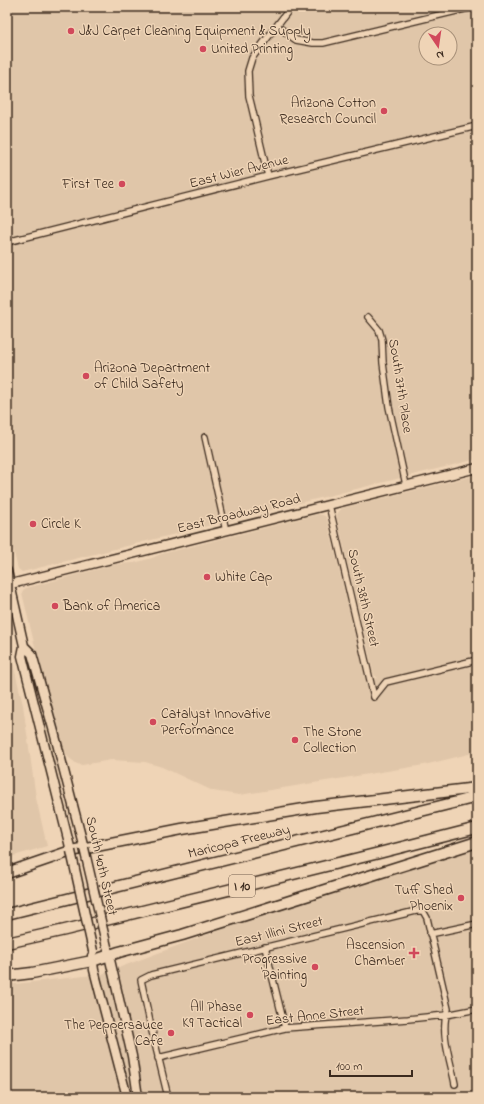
<svg xmlns="http://www.w3.org/2000/svg" width="484" height="1104" font-family="'Indie Flower',sans-serif">
  <style>
    .built { fill: #e0c6a9; fill-rule: evenodd }
    .lines { fill: none; stroke-linecap: round; stroke-linejoin: round }
    .minor-casing { stroke: #3b2a1e; stroke-width: 8 }
    .secondary-casing { stroke: #3b2a1e; stroke-width: 11 }
    .motorway-casing { stroke: #3b2a1e; stroke-width: 13 }
    .minor { stroke: #efd4b6; stroke-width: 5.5 }
    .secondary { stroke: #efd4b6; stroke-width: 8 }
    .motorway { stroke: #efd4b6; stroke-width: 10 }
    .secondary-bridge-casing { stroke: #3b2a1e; stroke-width: 11; stroke-linecap: butt }
    .secondary-bridge { stroke: #efd4b6; stroke-width: 8 }
    .poi-dot { fill: #d1495b; stroke: #efd4b6; stroke-width: 1.5 }
    .labels { text-anchor: middle; dominant-baseline: central; stroke-width: 3; stroke-linejoin: round; paint-order: stroke }
    .shield { fill: #efd4b6; stroke: #715d4c; stroke-width: 1 }
    .shield-label { font-size: 13px; font-weight: bold; fill: #3b2a1e }
    .poi-label { font-size: 14px; fill: #3b2a1e; stroke: #efd4b6; text-anchor: start }
    .street-label { font-size: 14px; fill: #3b2a1e; stroke: #efd4b6 }
  </style>
  <rect width="100%" height="100%" fill="#efd4b6"/>
  <filter id="ink" filterUnits="userSpaceOnUse"><feTurbulence type="fractalNoise" baseFrequency=".025" numOctaves="2"/><feDisplacementMap in="SourceGraphic" scale="8" xChannelSelector="R" yChannelSelector="G"/><feConvolveMatrix kernelMatrix="1 2 1 2 8 2 1 2 1" color-interpolation-filters="sRGB"/></filter>
  <g filter="url(#ink)">
    <path class="built" d="M7,7H477V459L22,572L18,569L7,524ZM426,34H450V58H426Z
      M477,475V752L424,765L239,795L213,791L162,767L145,762L111,760L82,765L77,764L68,757L65,752L37,655L23,597L22,593L23,590L26,588L117,564L134,563L152,558L161,554L319,514L325,516L327,519L366,680L378,678L374,675L337,518V514L342,508Z
      M7,638L23,705L36,798L47,846L7,858Z
      M477,844V1097H7V985L102,974L190,941L426,856Z"/>
    <g class="lines">
      <defs>
        <path id="minor" d="M277,26L296,40L313,43H323L473,7
          M268,176L251,104L249,96L248,71L252,58L291,7
          M7,242L268,176L477,126
          M368,317L379,330L382,340L383,363L389,407L406,485
          M205,437L226,531
          M329,505L374,697
          M374,697L386,682L477,660
          M430,934L477,924
          M265,947L285,1028
          M158,1058L285,1028L408,1019L446,1015L477,1009
          M168,1097L151,1027L141,980L151,975L416,911H423L427,918L448,1009C439,1031 451,1062 455,1084"/>
        <path id="secondary" d="M7,571L24,646L22,656L71,851
          M7,585L477,468
          M24,646L32,654L54,732L84,848
          M108,951L132,1056L138,1097
          M92,956L94,970L127,1097"/>
        <path id="motorway" d="M7,873L71,851L182,829L316,807L477,788
          M7,914L477,797
          M7,943L65,930L379,853L477,828
          M7,976L32,973L92,961L119,952L182,935L477,842"/>
      </defs>
      <use href="#minor" class="minor-casing"/>
      <use href="#secondary" class="secondary-casing"/>
      <use href="#motorway" class="motorway-casing"/>
      <use href="#minor" class="minor"/>
      <use href="#secondary" class="secondary"/>
      <use href="#motorway" class="motorway"/>
      <defs>
        <path id="secondary-bridge" d="M84,848L107,947
          M71,851L93,951"/>
      </defs>
      <use href="#secondary-bridge" class="secondary-bridge-casing"/>
      <use href="#secondary-bridge" class="secondary-bridge"/>
    </g>
  </g>
  <g class="poi-dot">
    <circle cx="71" cy="31" r="4"/>
    <circle cx="203" cy="49" r="4"/>
    <circle cx="384" cy="111" r="4"/>
    <circle cx="122" cy="184" r="4"/>
    <circle cx="86" cy="376" r="4"/>
    <circle cx="33" cy="524" r="4"/>
    <circle cx="207" cy="577" r="4"/>
    <circle cx="55" cy="606" r="4"/>
    <circle cx="153" cy="722" r="4"/>
    <circle cx="295" cy="740" r="4"/>
    <circle cx="461" cy="898" r="4"/>
    <path d="M412 947h4v4h4v4h-4v4h-4v-4h-4v-4h4z"/>
    <circle cx="315" cy="967" r="4"/>
    <circle cx="250" cy="1015" r="4"/>
    <circle cx="171" cy="1033" r="4"/>
  </g>
  <g class="labels">
    <rect class="shield" x="229" y="875" width="26" height="22" rx="3"/>
    <g class="shield-label">
      <text x="242" y="886">I 10</text>
    </g>
    <g class="poi-label">
      <text x="79" y="31">J&amp;J Carpet Cleaning Equipment &amp; Supply</text>
      <text x="211" y="49">United Printing</text>
      <text x="376" y="103" text-anchor="end">Arizona Cotton<tspan x="376" dy="16">Research Council</tspan></text>
      <text x="114" y="184" text-anchor="end">First Tee</text>
      <text x="94" y="368">Arizona Department<tspan x="94" dy="16">of Child Safety</tspan></text>
      <text x="41" y="524">Circle K</text>
      <text x="215" y="577">White Cap</text>
      <text x="63" y="606">Bank of America</text>
      <text x="161" y="714">Catalyst Innovative<tspan x="161" dy="16">Performance</tspan></text>
      <text x="303" y="732">The Stone<tspan x="303" dy="16">Collection</tspan></text>
      <text x="453" y="890" text-anchor="end">Tuff Shed<tspan x="453" dy="16">Phoenix</tspan></text>
      <text x="405" y="945" text-anchor="end">Ascension<tspan x="405" dy="16">Chamber</tspan></text>
      <text x="307" y="959" text-anchor="end">Progressive<tspan x="307" dy="16">Painting</tspan></text>
      <text x="242" y="1007" text-anchor="end">All Phase<tspan x="242" dy="16">K9 Tactical</tspan></text>
      <text x="163" y="1025" text-anchor="end">The Peppersauce<tspan x="163" dy="16">Cafe</tspan></text>
    </g>
    <g class="street-label">
      <text transform="translate(239 172) rotate(-14)">East Wier Avenue</text>
      <text transform="translate(400 386) rotate(81)">South 37th Place</text>
      <text transform="translate(239 514) rotate(-14)">East Broadway Road</text>
      <text transform="translate(363 598) rotate(77)">South 38th Street</text>
      <text transform="translate(239 842) rotate(-14)">Maricopa Freeway</text>
      <text transform="translate(101 866) rotate(77)">South 40th Street</text>
      <text transform="translate(279 932) rotate(-14)">East Illini Street</text>
      <text transform="translate(315 1016) rotate(-6)">East Anne Street</text>
    </g>
  </g>
  <rect width="484" height="1104" fill="none" stroke="#efd4b6" stroke-width="24"/>
  <rect x="12" y="12" width="460" height="1080" fill="none" stroke="#3b2a1e" stroke-width="1.5" filter="url(#ink)"/>
  <g transform="translate(438 46) rotate(167)"><circle r="19" fill="#efd4b6" stroke="#a79079"/>
  <path d="M0-3L7 15L0 10L-7 15Z" fill="#d1495b"/>
  <text y="-6" font-size="11" font-weight="bold" text-anchor="middle" fill="#3b2a1e">N</text>
  </g>
  <path d="M330 1070v6h82v-6" fill="none" stroke="#3b2a1e" stroke-width="2"/>
  <text x="336" y="1070" font-size="12" fill="#3b2a1e" stroke="#efd4b6" stroke-width="3" paint-order="stroke">100 m</text>
</svg>
